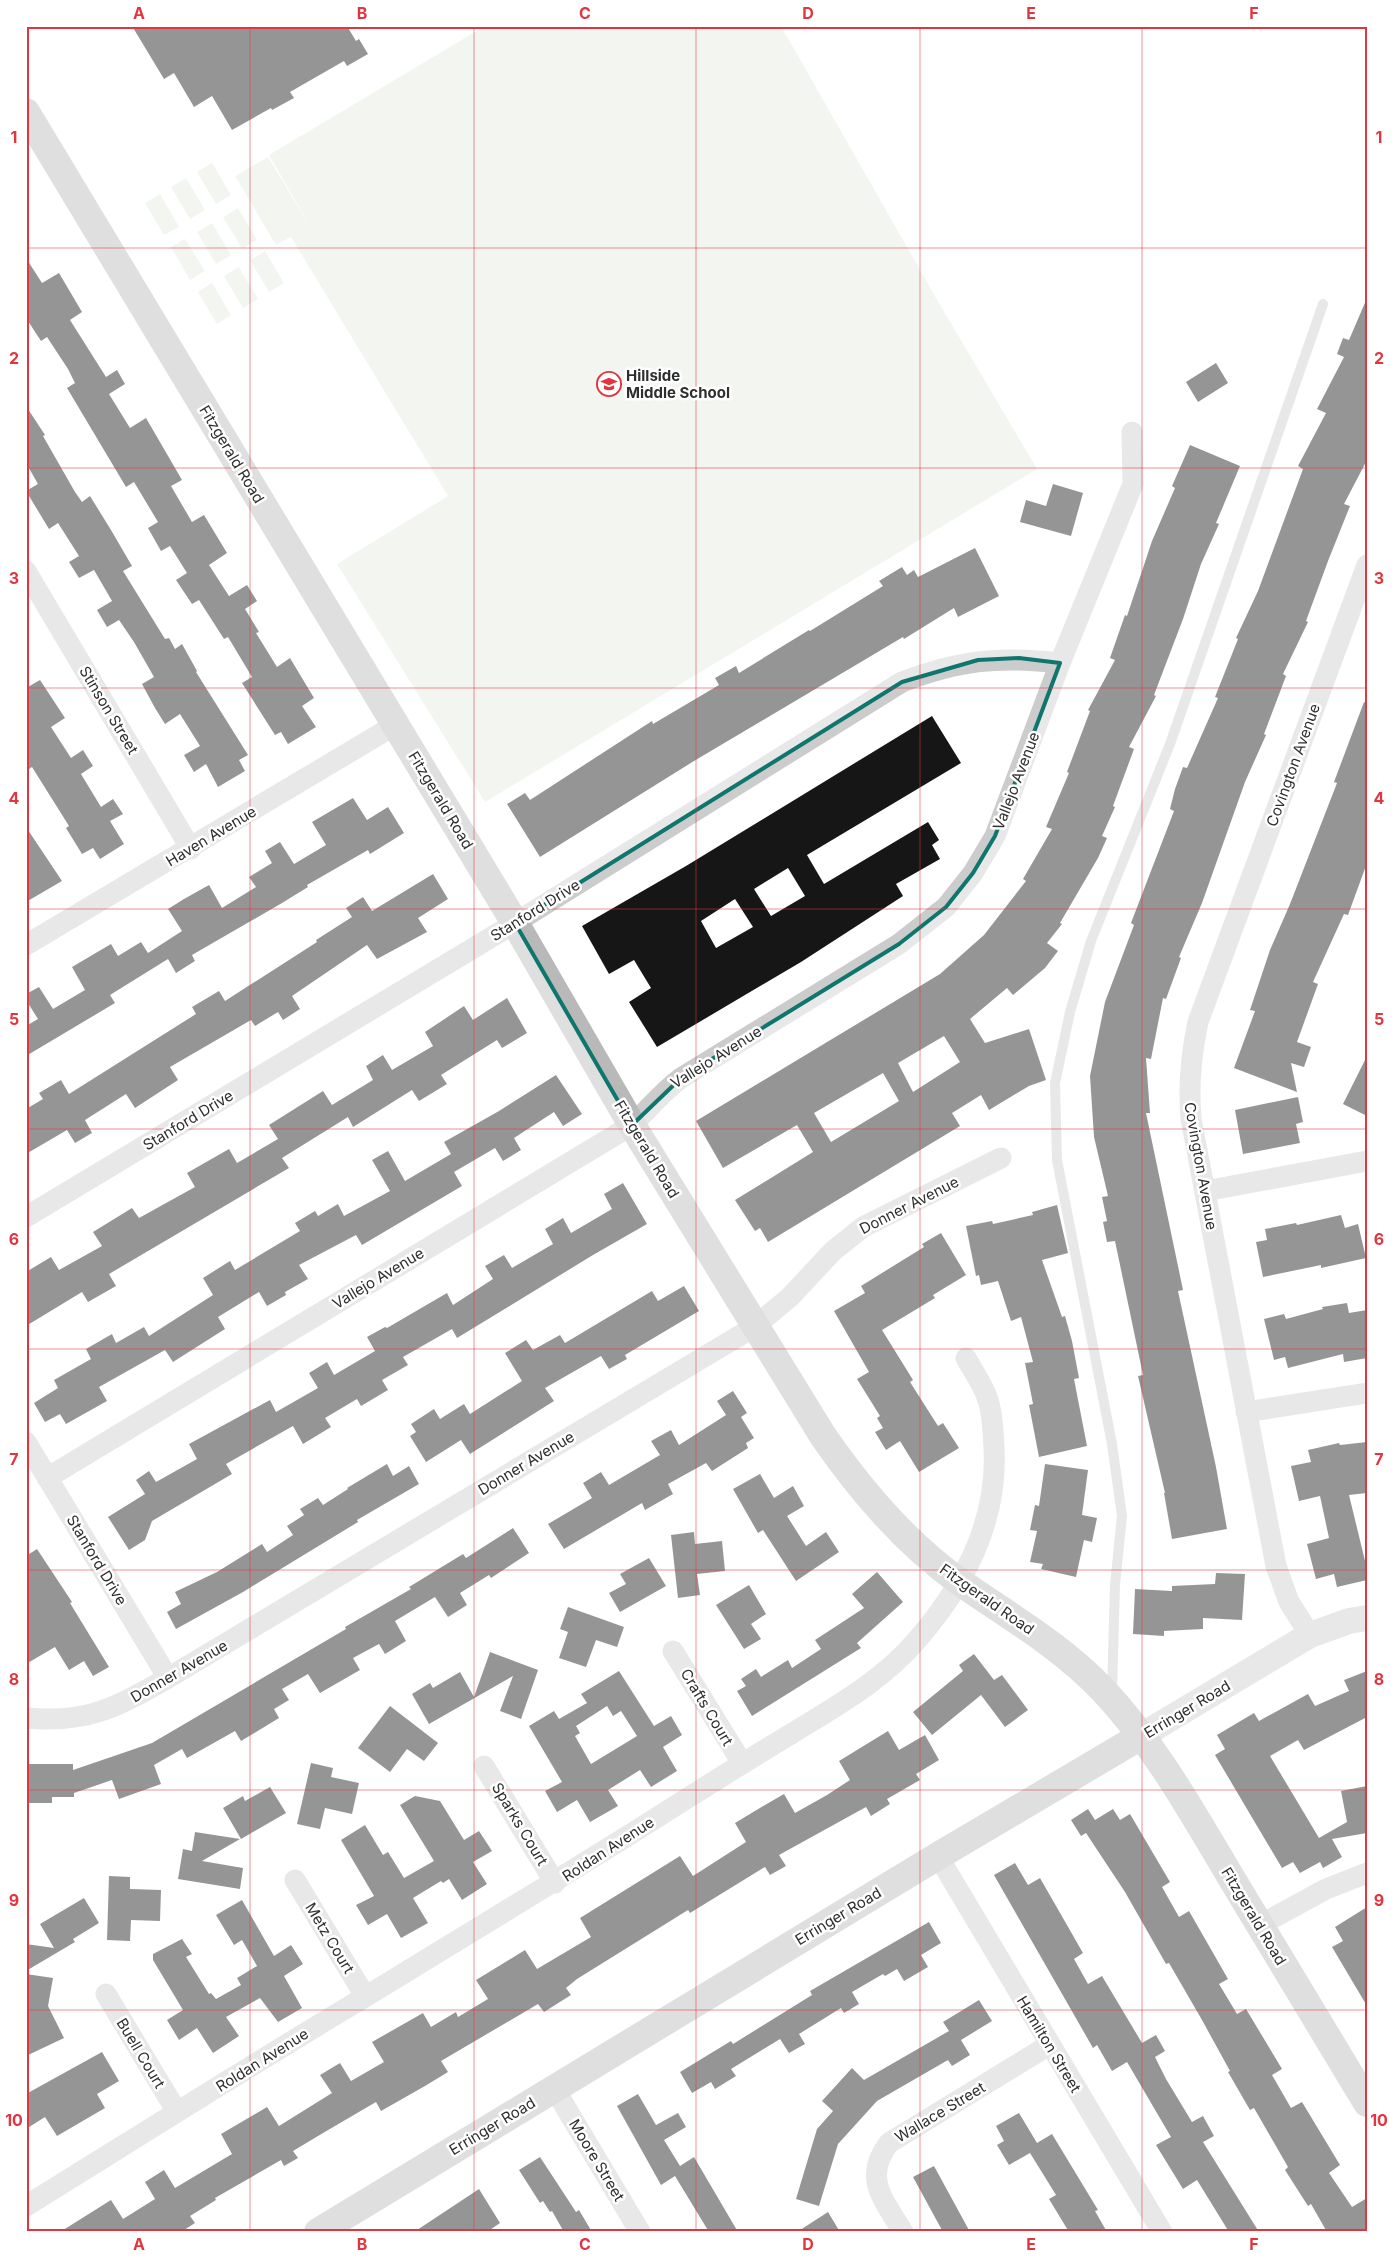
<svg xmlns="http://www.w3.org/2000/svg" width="1393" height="2258" font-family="Inter,sans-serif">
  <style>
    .green { fill: #e4ecdd }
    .building { fill: #161616; fill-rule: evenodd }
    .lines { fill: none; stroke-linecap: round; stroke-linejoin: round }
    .service { stroke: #ccc; stroke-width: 10 }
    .minor { stroke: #ccc; stroke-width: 21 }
    .tertiary { stroke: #ccc; stroke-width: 26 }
    .secondary { stroke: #b9b9b9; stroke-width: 28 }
    .marked { fill: none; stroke: #0f766e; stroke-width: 4; stroke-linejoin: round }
    .grid { fill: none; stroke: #e1353f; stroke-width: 1; stroke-opacity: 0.55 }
    .labels { text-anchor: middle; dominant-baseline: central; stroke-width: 5; stroke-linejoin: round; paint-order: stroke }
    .poi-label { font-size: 15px; font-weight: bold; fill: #2f2f2f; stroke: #fff; text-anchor: start }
    .street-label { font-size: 15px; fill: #2f2f2f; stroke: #fff }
    .neatline { fill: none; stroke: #e1353f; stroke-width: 2 }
    .grid-label { font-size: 16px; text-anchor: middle; font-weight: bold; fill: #e1353f }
  </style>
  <rect width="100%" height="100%" fill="#fff"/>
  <path class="green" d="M485,26H781L936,298L1037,469L485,802L337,564L448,496L291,237L276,245L235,176L268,157L310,226L269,155Z
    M212,163L231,195L216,204L197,172Z
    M186,178L205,210L190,219L171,187Z
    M160,194L179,227L164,235L145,203Z
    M238,208L257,240L242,249L223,217Z
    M212,223L231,255L216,264L197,232Z
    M185,239L205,271L190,280L171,247Z
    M265,251L284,283L269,292L250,260Z
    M239,267L258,299L243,308L224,276Z
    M212,283L231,315L217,324L198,292Z"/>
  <path class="building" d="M132,26H347L356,41L359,39L368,54L347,66L344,61L290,92L294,98L272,110L271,108L232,130L212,96L194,107L174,73L164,79Z
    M26,258L42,283L59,273L82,312L70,320L106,377L117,370L125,384L109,394L130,428L146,418L182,480L171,486L192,522L204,515L227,553L209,565L229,596L247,585L257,601L245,609L259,632L256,633L277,667L290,658L314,698L302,706L316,727L288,744L281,732L275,735L242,683L252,677L228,637L224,639L199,600L192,604L176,580L187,573L170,546L161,551L148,528L158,522L134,482L126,487L67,388L75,383L68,369L47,337L41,341L26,318Z
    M1367,298V460L1344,504L1350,506L1328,561L1306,621L1308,622L1283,674L1286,676L1264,734L1266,735L1245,782L1202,903L1179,957L1181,958L1166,999L1163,998L1151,1059L1146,1058L1150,1113H1146L1183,1290L1178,1291L1216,1467L1227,1529L1172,1539L1164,1493H1165L1138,1376L1143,1375L1115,1241L1107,1242L1103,1222L1107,1221L1102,1197L1108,1196L1094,1137L1090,1076L1105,1002L1134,925L1131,923L1174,811L1170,809L1175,789L1183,767L1187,768L1218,698L1215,697L1238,639L1236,638L1258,591L1303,469L1298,466L1326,413L1317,409L1344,357L1337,354L1343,338L1349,340Z
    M1216,363L1228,383L1198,402L1186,382Z
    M26,406L45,435L43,436L75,492L82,502L90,496L111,530L132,566L123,571L165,639L169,638L175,649L182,644L197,671L196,672L248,755L239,760L245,771L218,787L206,764L194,772L184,755L200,746L180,714L165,724L155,708L142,684L154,677L134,642L119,620L107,627L97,610L112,601L94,570L79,578L69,562L79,556L58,523L49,529L26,491L38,484L26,463Z
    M1190,445L1240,466L1216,523L1219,524L1201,564L1183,619L1154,695L1156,696L1129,747L1134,749L1113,806L1115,807L1102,836L1107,838L1098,858L1060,923L1062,924L1047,943L1058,951L1045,968L1013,995L1007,988L970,1019L985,1043L1029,1029L1046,1080L1029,1086L989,1110L981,1095L952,1113L960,1126L768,1242L760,1228L755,1231L735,1200L813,1152L797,1125L723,1168L696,1121L940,974L984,935L1026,881L1023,879L1052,829L1046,827L1069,773L1067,772L1090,711L1088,710L1115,660L1110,658L1125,615L1127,616L1152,541L1175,488L1172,486ZM944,1036L960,1062L913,1092L898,1063ZM883,1073L899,1101L831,1142L814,1113Z
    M1053,484L1083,493L1071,536L1020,522L1026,500L1046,506Z
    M975,548L999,596L958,617L954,608L904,639L903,637L694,761L540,857L507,804L525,793L530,800L652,721L653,724L719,685L715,678L736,666L739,673L809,630L810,631L883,586L879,581L902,567L907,575L914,570L918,577Z
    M40,680L65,718L51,727L71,758L83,750L93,766L81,774L101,807L113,799L123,814L110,821L124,844L100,859L93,848L82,854L66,828L69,826L32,767L26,771V688Z
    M1364,702L1367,703V863L1348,915L1344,914L1313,982L1318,984L1297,1042L1311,1047L1304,1067L1291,1063L1297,1092L1234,1068L1255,1011L1250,1010L1270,950L1290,904L1337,783L1334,782Z
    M932,716L961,763L807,855L824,884L928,822L939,840L932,845L940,859L896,884L903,896L801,962L657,1047L629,1002L651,988L634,960L609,974L582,926L686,866ZM788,868L805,896L771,916L754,889ZM735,899L753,927L716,948L701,921Z
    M353,798L367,820L388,807L404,833L370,854L368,850L307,885L308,887L282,903L192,955L195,961L176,973L168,959L110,995L115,1003L26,1056V1026L38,1019L26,1000V994L39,987L53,1009L85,990L72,967L111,944L118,956L141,942L148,953L182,931L168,909L184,899L209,885L222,908L256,887L249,877L272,863L265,851L280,842L294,864L326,845L312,822Z
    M26,827L62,881L26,902Z
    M433,874L448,899L418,918L427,932L377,959L367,945L292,996L300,1009L283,1020L278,1012L255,1026L251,1020L170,1067L178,1080L135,1108L126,1094L85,1120L92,1133L75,1143L67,1130L26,1154V1109L43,1099L39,1093L61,1080L69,1094L196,1014L192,1007L219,991L225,1001L317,942L316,940L352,917L346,908L363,897L372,911Z
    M507,998L527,1033L502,1048L497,1040L441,1075L447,1084L419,1101L412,1090L353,1127L348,1117L282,1158L289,1168L109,1274L116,1286L88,1302L82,1292L26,1326V1272L51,1257L59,1270L102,1246L93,1232L132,1208L139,1218L195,1187L187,1173L229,1149L237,1163L278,1139L269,1125L323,1091L332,1105L373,1080L366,1066L383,1055L392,1070L433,1046L425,1032L464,1006L473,1020Z
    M1367,1056V1116L1343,1104Z
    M556,1075L582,1114L563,1126L554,1112L514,1138L521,1150L503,1161L495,1148L454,1172L462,1186L362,1245L356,1235L299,1265L308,1279L285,1292L286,1295L267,1306L259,1292L218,1317L225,1329L173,1362L165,1350L99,1387L107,1401L66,1424L60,1414L45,1422L34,1403L58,1388L54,1380L91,1359L86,1349L112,1334L116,1343L144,1327L149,1336L213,1295L203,1278L230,1261L235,1270L300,1231L295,1223L315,1211L318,1216L338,1204L344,1216L390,1191L372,1160L388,1151L405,1181L451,1154L444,1142L499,1111Z
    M1298,1097L1303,1122L1296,1124L1300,1143L1243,1154L1235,1110Z
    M623,1183L647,1224L593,1255L457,1338L452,1329L403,1357L408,1365L382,1380L388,1390L361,1406L357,1399L325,1418L331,1427L303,1444L293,1426L226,1464L232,1474L152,1521L145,1540L129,1550L108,1517L145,1494L136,1480L149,1471L156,1482L197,1459L189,1444L270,1400L276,1412L318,1388L309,1373L327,1362L334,1375L375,1351L367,1337L385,1327L387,1328L447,1293L453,1305L493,1279L485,1266L504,1255L512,1268L553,1244L545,1229L563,1218L571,1233L612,1209L604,1194Z
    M1057,1205L1068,1253L1042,1260L1062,1317L1065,1316L1072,1341L1079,1378L1074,1379L1087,1446L1039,1457L1029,1405L1033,1404L1025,1363L1033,1362L1021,1317L1011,1321L998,1281L981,1285L979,1275L976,1276L966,1226L992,1221L993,1224L1033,1215L1032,1212Z
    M1341,1215L1345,1228L1358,1224L1366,1258L1321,1268V1265L1263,1277L1256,1242L1267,1240L1265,1229L1296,1223L1297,1225Z
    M941,1233L966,1275L933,1295L935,1298L882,1330L913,1380L910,1382L938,1426L943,1423L959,1448L919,1472L900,1441L886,1450L875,1432L883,1428L877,1418L880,1416L857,1379L869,1372L834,1311L865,1293L861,1286L924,1247L922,1244Z
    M684,1286L699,1311L625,1355L627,1359L609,1369L601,1356L545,1388L554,1401L470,1454L461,1440L426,1462L410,1436L416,1432L411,1424L434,1409L440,1419L464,1404L470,1414L522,1381L505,1353L526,1340L533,1350L560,1335L565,1343L652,1291L658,1301Z
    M1347,1303L1349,1313L1367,1310V1358L1344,1362L1343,1354L1288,1368L1285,1357L1274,1360L1264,1319L1284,1314L1286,1319L1323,1309L1322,1307Z
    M733,1391L747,1413L741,1417L754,1438L746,1443L748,1448L712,1471L706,1463L668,1484L673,1494L645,1510L642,1503L564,1549L548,1524L592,1498L583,1483L601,1472L609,1485L660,1455L651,1441L671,1430L679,1445L726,1415L717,1401Z
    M1367,1442V1493L1349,1495L1367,1569V1580L1337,1587L1334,1574L1316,1579L1307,1544L1329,1538L1320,1496L1299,1501L1291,1466L1311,1462L1308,1450L1339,1443L1340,1445Z
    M387,1464L393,1476L409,1466L419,1484L357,1520L358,1522L243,1592L176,1629L167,1612L181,1604L175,1592L217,1572L262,1544L267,1552L293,1535L287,1526L304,1515L300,1509L318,1498L323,1505L348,1489L347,1488Z
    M1045,1464L1088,1470L1082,1515L1097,1518L1092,1542L1084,1540L1076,1577L1041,1569L1043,1564L1030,1562L1037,1531L1030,1530L1035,1505L1039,1506Z
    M760,1474L774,1498L793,1486L804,1506L787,1516L806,1546L826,1532L839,1552L796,1581L763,1530L758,1533L733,1489Z
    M513,1528L529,1553L491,1578L489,1575L460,1593L467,1605L448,1617L435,1597L395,1621L406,1641L385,1654L379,1644L353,1658L360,1670L320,1693L308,1674L282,1689L289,1700L274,1709L279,1718L241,1741L235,1731L187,1758L182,1749L154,1765L161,1784L119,1799L112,1780L74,1793V1797H52V1803H26V1764H73V1770L152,1743L346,1629L345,1627L411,1589L409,1587L463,1554L466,1558Z
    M694,1532L695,1544L722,1541L725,1571L697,1574L700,1595L678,1598L671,1535Z
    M37,1549L72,1602L70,1603L109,1667L93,1676L84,1661L69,1670L55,1647L26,1664V1556Z
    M649,1558L666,1586L620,1612L609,1593L626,1584L620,1574Z
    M877,1572L903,1602L857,1643L861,1648L752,1716L737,1691L746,1686L741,1679L756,1669L761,1677L788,1660L792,1668L821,1649L815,1640L864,1608L852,1594Z
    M1216,1573L1245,1574L1242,1620L1203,1618V1629L1164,1631V1636L1133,1634L1135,1589L1172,1591V1586L1215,1584Z
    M749,1585L766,1614L751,1624L761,1639L744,1649L716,1605Z
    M568,1607L624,1627L617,1647L596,1640L586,1667L559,1658L568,1632L560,1629Z
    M490,1652L538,1670L521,1719L500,1711L513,1676L429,1724L412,1694L430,1683L433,1688L460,1672L474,1697Z
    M974,1654L994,1680L1002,1675L1028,1710L1005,1727L981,1695L932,1735L913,1712L963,1671L959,1665Z
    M619,1671L654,1726L671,1716L682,1735L663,1747L677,1771L651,1787L640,1770L608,1790L618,1806L590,1822L577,1800L557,1812L545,1791L562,1782L529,1726L554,1711L559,1719L587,1703L581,1694ZM607,1706L613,1716L621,1711L637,1736L591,1764L575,1736L580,1733L576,1726Z
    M1367,1671V1717L1304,1750L1298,1740L1270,1756L1319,1838L1347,1822L1341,1791L1367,1786V1833L1332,1839L1342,1857L1323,1868L1320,1862L1300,1873L1293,1862L1282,1868L1215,1755L1225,1749L1217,1735L1254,1713L1259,1721L1308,1694L1315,1706L1349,1691L1344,1680Z
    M390,1706L438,1743L424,1761L407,1749L390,1772L358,1748Z
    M888,1731L899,1750L925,1735L939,1760L916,1774L920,1780L887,1799L890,1804L871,1816L866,1807L779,1855L786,1866L770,1875L765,1867L690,1913L688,1910L577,1979L566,1988L571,1995L544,2012L538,2004L441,2061L448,2072L425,2086L381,2111L376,2102L323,2133L293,2151L298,2158L284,2166L281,2160L215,2198L216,2200L190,2216L195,2223L181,2232H60L111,2200L123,2219L155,2199L145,2182L164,2170L175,2188L232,2154L221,2134L267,2107L279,2126L332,2093L320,2075L340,2063L351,2081L384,2062L372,2042L423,2013L431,2027L456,2012L458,2017L488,1999L476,1980L525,1950L537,1969L591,1937L580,1918L680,1856L693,1876L746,1842L735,1823L765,1805L784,1794L795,1813L827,1795L850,1780L839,1761Z
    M311,1763L333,1768L331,1777L359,1783L352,1814L325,1808L320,1829L297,1824Z
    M270,1787L286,1813L241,1839L223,1808L243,1796L245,1801Z
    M415,1796L440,1801L464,1840L479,1831L492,1851L473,1862L487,1884L462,1900L449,1879L443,1883L441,1881L413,1898L428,1923L401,1938L387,1914L368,1925L356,1905L374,1896L341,1840L365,1825L383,1855L388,1852L404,1878L434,1861L400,1805Z
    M1088,1809L1095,1820L1113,1809L1120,1820L1130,1814L1170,1882L1162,1887L1179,1917L1189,1911L1228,1979L1219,1984L1237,2014L1246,2009L1282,2069L1272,2075L1291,2108L1302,2102L1340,2165L1329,2173L1352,2207L1367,2198V2232H1327L1311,2204L1308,2206L1285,2170L1288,2167L1254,2108L1250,2110L1228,2072L1230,2071L1202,2020L1169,1963L1166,1964L1125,1892L1086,1833L1081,1836L1071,1820Z
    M195,1832L240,1839L202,1861L243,1868L240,1889L178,1879L183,1849L192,1851Z
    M1015,1863L1028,1885L1040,1878L1083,1953L1074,1959L1088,1984L1102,1976L1142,2043L1156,2035L1165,2051L1155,2057L1166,2079L1192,2122L1203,2116L1214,2136L1203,2142L1259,2232H1229L1197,2180L1183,2189L1156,2145L1171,2137L1127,2062L1112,2071L1097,2045L1093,2048L994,1875Z
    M109,1876L130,1877V1889L161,1890L160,1921L131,1920L130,1941L107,1940Z
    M84,1898L99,1923L73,1939L75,1942L26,1971V1944L54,1948L40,1924Z
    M242,1900L274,1956L291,1945L303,1964L284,1976L302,2008L278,2022L260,1998L226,2017L239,2036L213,2053L197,2028L179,2040L167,2020L183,2010L153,1960V1954L182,1939L192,1954L186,1957L209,1994L211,1993L216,1999L241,1985L237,1978L257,1966L242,1940L234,1945L216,1915Z
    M1367,1907V2006L1332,1947L1343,1941L1335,1927Z
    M929,1922L941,1943L921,1955L928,1967L904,1981L897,1969L885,1976L883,1974L852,1992L859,2004L844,2013L841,2008L799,2034L805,2044L789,2053L780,2039L731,2069L736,2076L715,2089L711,2082L692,2093L680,2072L731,2041L733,2044L812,1995L810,1991Z
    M26,1974L53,1978L48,2006L64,2038L26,2056Z
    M979,2000L992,2021L961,2040L970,2055L952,2066L948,2060L877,2101L838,2144L819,2206L796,2199L817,2129L833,2111L822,2101L852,2068L864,2080L949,2031L943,2022Z
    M102,2052L119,2081L97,2094L105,2108L57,2136L45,2117L26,2129V2094Z
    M638,2094L656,2125L678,2113L686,2127L664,2140L680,2166L694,2157L738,2232H709L675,2176L661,2185L617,2106Z
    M1019,2113L1037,2143L1052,2134L1098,2210L1095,2211L1107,2232H1069L1049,2199L1056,2195L1030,2153L1009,2165L997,2145L1004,2141L996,2126Z
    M540,2157L576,2212L579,2210L592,2232H564L552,2211L550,2212L543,2201L540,2203L519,2170Z
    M934,2166L970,2232H943L913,2177Z
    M479,2189L500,2223L487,2232H414Z
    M828,2212L840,2232H797Z"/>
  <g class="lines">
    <path class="service" d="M1112,1692L1115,1585L1122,1516L1112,1444L1057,1160L1055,1083L1070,1012L1091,941L1170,744L1323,304"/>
    <path class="minor" d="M26,571L191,849
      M26,945L395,725
      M1205,1191L1367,1161
      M26,1217L515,923L902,682C960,660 999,656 1060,663
      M1246,1412L1367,1393
      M26,1442L168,1678
      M47,1478L632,1125C649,1109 662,1092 681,1078L899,944L946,907L973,873L995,836L1060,663L1133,484L1132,432
      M1310,1635L1289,1602L1276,1566L1191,1119C1188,1085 1191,1055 1198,1022L1367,565
      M673,1651L742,1763
      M26,1718C87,1724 117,1707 168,1678L754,1327L790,1297L833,1251L863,1227L1001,1158
      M484,1766L555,1883
      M938,1856L1162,2232
      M295,1880L365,1996
      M1260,1925L1326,1889L1367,1873
      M106,1994L177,2112
      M554,2088L640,2232
      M26,2206C139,2136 251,2065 365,1997C472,1931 580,1867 686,1799C721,1777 756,1755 791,1734C836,1706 882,1681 917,1640C964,1586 998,1521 994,1448C993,1433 993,1415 988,1400C984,1386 973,1371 966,1358
      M903,2232C884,2200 862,2178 889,2143L1049,2045"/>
    <path class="tertiary" d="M1141,1736L1310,1635L1349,1621L1367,1618"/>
    <path class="secondary" d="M26,112L515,923L632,1125L823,1436C861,1491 905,1543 960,1582C1010,1617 1060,1645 1103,1690C1154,1744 1191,1810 1229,1874C1275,1950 1321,2026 1367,2103
      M318,2232L938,1856L1141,1736"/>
  </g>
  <path d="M0 0H1393V2258H0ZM1019,658L1060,663L995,836L973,873L946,907L899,944L681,1078L632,1125L515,923L902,682L978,660Z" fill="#fff" fill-opacity=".55" fill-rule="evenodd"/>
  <path class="marked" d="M1019,658L1060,663L995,836L973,873L946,907L899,944L681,1078L632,1125L515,923L902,682L978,660Z"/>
  <path class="grid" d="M250,26V2232M474,26V2232M696,26V2232M920,26V2232M1142,26V2232M26,248H1367M26,468H1367M26,688H1367M26,909H1367M26,1129H1367M26,1349H1367M26,1570H1367M26,1790H1367M26,2010H1367"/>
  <defs>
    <symbol id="school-ring" viewBox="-11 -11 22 22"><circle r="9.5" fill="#fff" stroke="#e1353f" stroke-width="1.5"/><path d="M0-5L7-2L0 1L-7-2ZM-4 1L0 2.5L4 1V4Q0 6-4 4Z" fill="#e1353f"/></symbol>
  </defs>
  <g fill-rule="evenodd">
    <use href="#school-ring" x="595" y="370" width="28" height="28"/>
  </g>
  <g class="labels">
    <g class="poi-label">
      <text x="626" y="375">Hillside<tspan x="626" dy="17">Middle School</tspan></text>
    </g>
    <g class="street-label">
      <text transform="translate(232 454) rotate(59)">Fitzgerald Road</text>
      <text transform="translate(109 710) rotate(59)">Stinson Street</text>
      <text transform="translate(1293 765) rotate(-70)">Covington Avenue</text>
      <text transform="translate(1016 781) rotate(-69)">Vallejo Avenue</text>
      <text transform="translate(441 800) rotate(59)">Fitzgerald Road</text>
      <text transform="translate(211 836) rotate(-31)">Haven Avenue</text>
      <text transform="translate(535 910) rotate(-32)">Stanford Drive</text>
      <text transform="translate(716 1057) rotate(-32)">Vallejo Avenue</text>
      <text transform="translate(188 1120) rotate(-31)">Stanford Drive</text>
      <text transform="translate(647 1149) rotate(59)">Fitzgerald Road</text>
      <text transform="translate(1201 1166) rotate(80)">Covington Avenue</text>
      <text transform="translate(909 1205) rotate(-27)">Donner Avenue</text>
      <text transform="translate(378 1278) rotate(-31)">Vallejo Avenue</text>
      <text transform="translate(526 1463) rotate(-31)">Donner Avenue</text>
      <text transform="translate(97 1560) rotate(59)">Stanford Drive</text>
      <text transform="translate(987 1599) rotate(35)">Fitzgerald Road</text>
      <text transform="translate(179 1671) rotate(-30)">Donner Avenue</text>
      <text transform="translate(707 1707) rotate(59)">Crafts Court</text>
      <text transform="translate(1187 1709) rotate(-31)">Erringer Road</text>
      <text transform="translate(520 1824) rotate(59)">Sparks Court</text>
      <text transform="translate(608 1849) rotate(-33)">Roldan Avenue</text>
      <text transform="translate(838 1916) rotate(-31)">Erringer Road</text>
      <text transform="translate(1254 1916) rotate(59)">Fitzgerald Road</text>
      <text transform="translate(330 1938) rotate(59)">Metz Court</text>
      <text transform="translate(1049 2044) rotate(59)">Hamilton Street</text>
      <text transform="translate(141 2053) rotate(59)">Buell Court</text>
      <text transform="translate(262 2060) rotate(-32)">Roldan Avenue</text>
      <text transform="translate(940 2112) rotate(-31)">Wallace Street</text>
      <text transform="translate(492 2126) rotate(-31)">Erringer Road</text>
      <text transform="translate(597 2160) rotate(59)">Moore Street</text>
    </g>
  </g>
  <rect width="1393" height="2258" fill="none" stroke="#ffffff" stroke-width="55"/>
  <rect x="28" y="28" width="1338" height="2202" class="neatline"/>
  <g class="grid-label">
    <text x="139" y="19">A</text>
    <text x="362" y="19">B</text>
    <text x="585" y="19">C</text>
    <text x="808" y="19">D</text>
    <text x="1031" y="19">E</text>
    <text x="1254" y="19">F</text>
    <text x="14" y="143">1</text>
    <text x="1379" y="143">1</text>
    <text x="14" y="364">2</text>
    <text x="1379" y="364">2</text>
    <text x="14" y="584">3</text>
    <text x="1379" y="584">3</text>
    <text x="14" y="804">4</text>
    <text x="1379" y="804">4</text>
    <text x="14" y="1025">5</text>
    <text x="1379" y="1025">5</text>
    <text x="14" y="1245">6</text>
    <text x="1379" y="1245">6</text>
    <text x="14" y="1465">7</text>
    <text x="1379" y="1465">7</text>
    <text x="14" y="1685">8</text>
    <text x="1379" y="1685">8</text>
    <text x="14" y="1906">9</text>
    <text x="1379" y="1906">9</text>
    <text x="14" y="2126">10</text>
    <text x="1379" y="2126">10</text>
    <text x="139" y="2250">A</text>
    <text x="362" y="2250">B</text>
    <text x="585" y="2250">C</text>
    <text x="808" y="2250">D</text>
    <text x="1031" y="2250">E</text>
    <text x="1254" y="2250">F</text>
  </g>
</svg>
